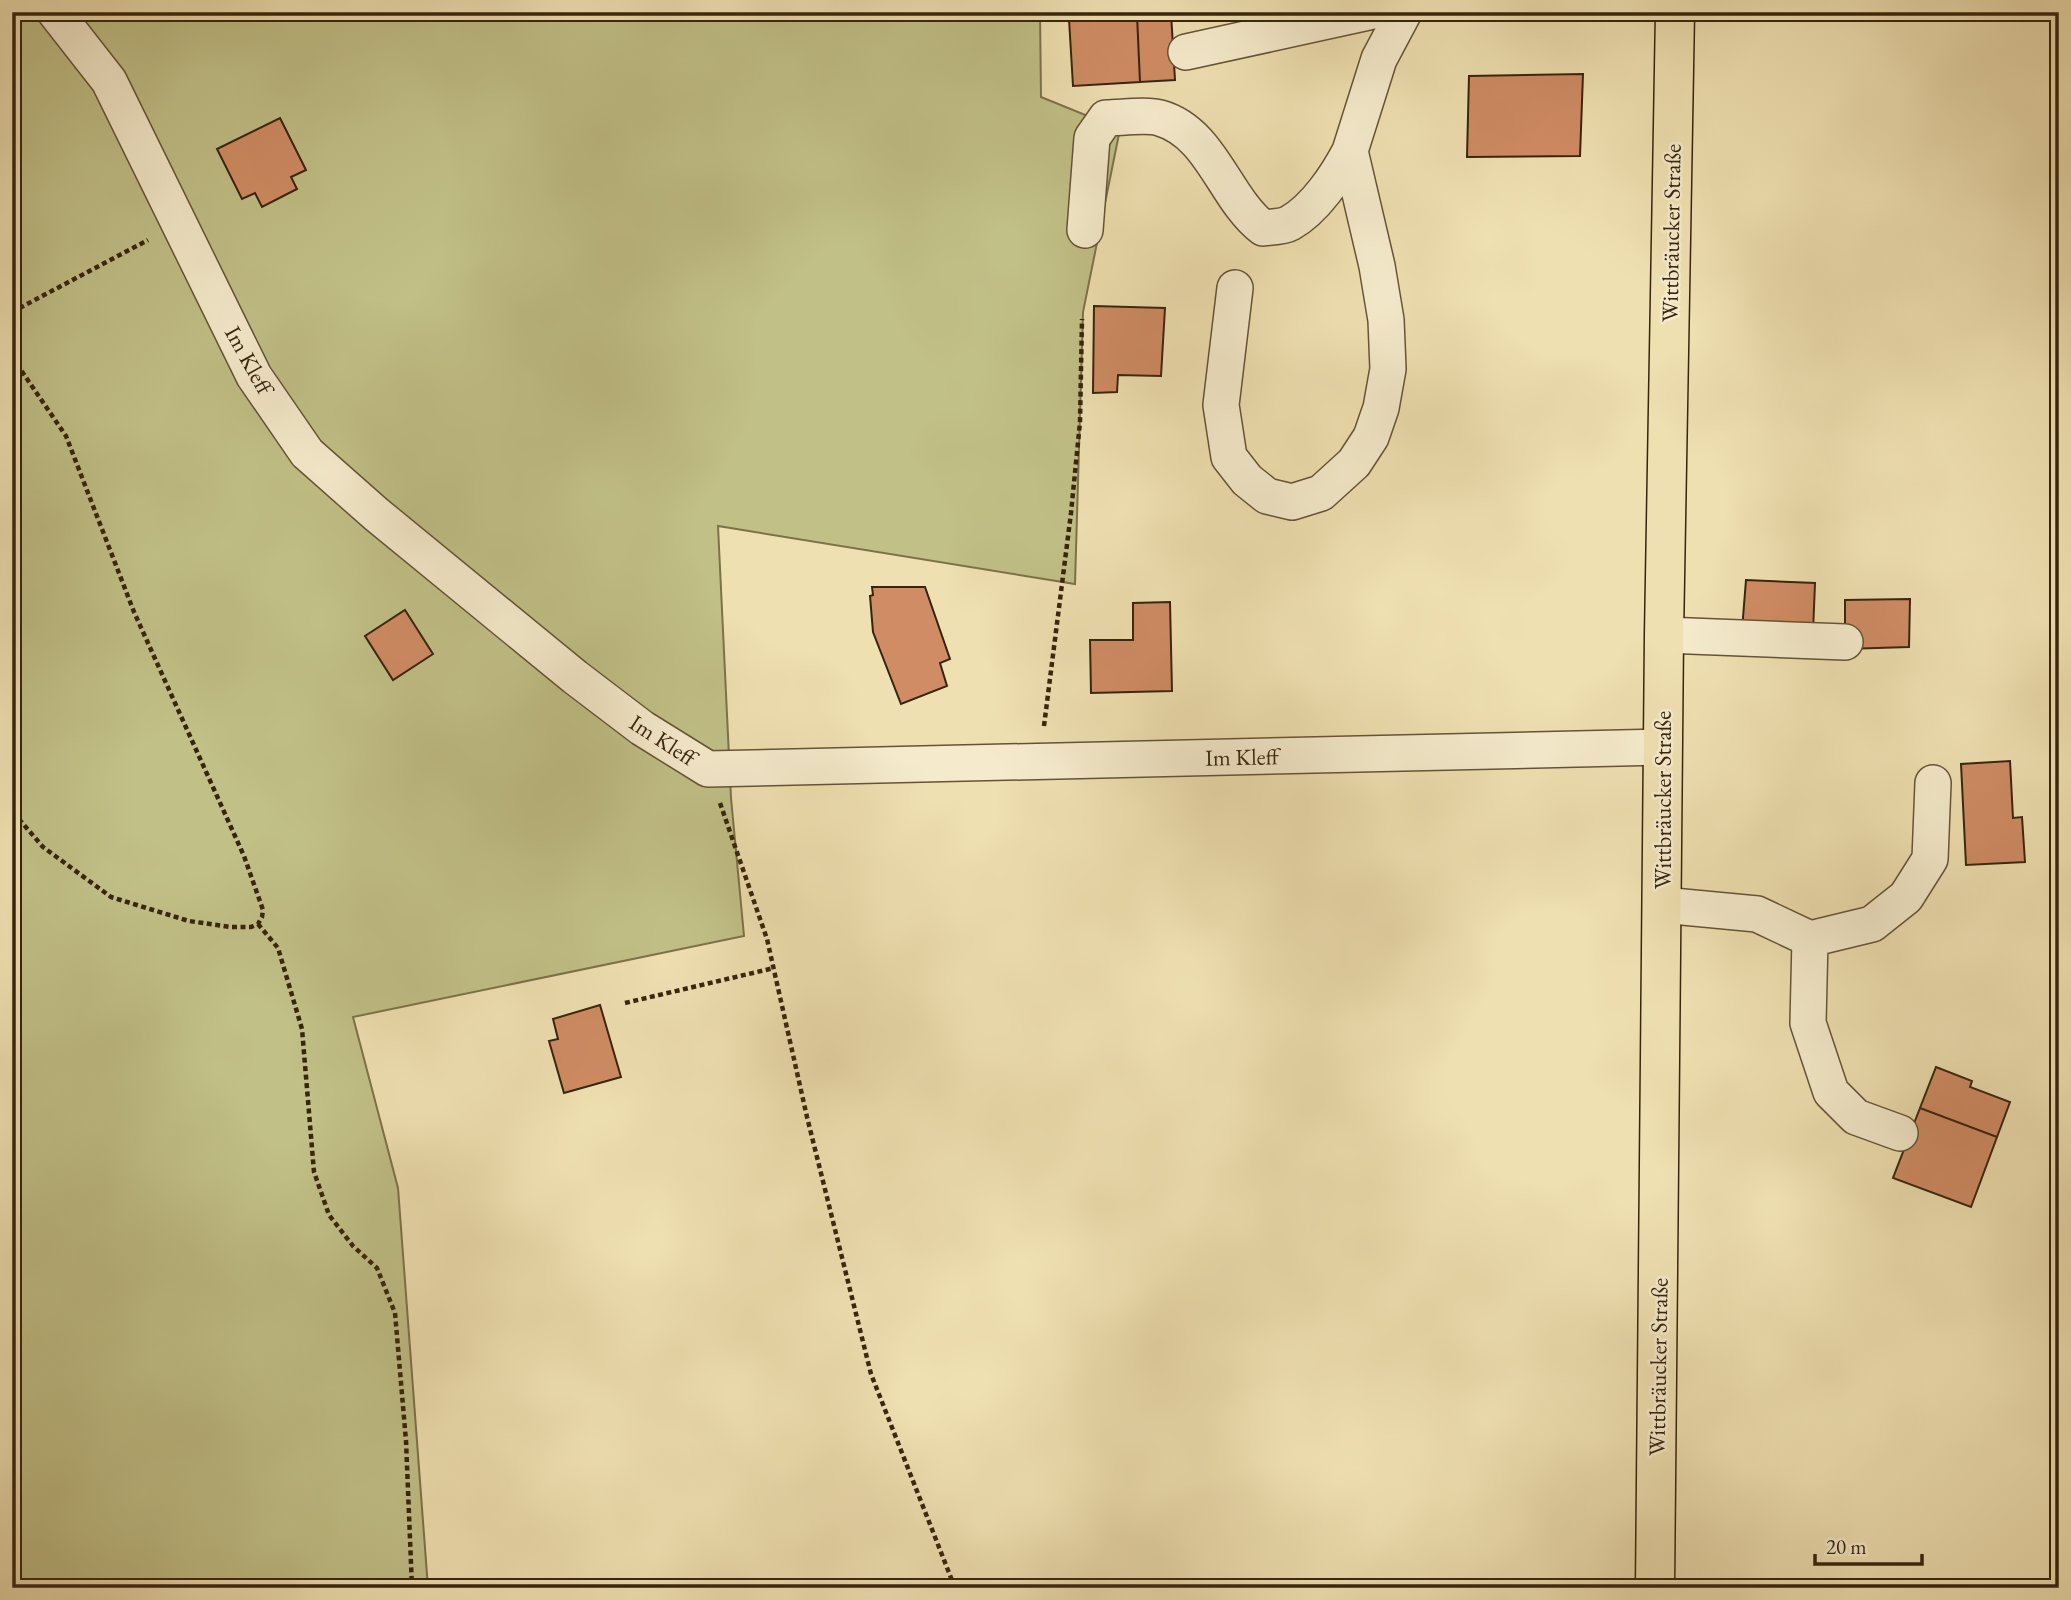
<svg xmlns="http://www.w3.org/2000/svg" width="2071" height="1600" font-family="'EB Garamond',serif">
  <style>
    .green { fill: #c1c087; stroke: #7c724a; stroke-width: 2 }
    .building { fill: #d08c64; stroke: #37240d; stroke-width: 2 }
    .lines { fill: none; stroke-linecap: round; stroke-linejoin: round }
    .minor-casing { stroke: #655336; stroke-width: 38 }
    .major-casing { stroke: #37240d; stroke-width: 41 }
    .path { stroke: #37240d; stroke-width: 4.5; stroke-dasharray: 5 3.5; stroke-linecap: butt }
    .minor { stroke: #f5ebcc; stroke-width: 35 }
    .major { stroke: #efe0b1; stroke-width: 38 }
    .labels { text-anchor: middle; dominant-baseline: central; stroke-width: 5; stroke-linejoin: round; paint-order: stroke }
    .street-label { font-size: 23px; fill: #37240d; stroke: #f5ebcc }
  </style>
  <rect width="100%" height="100%" fill="#efe0b1"/>
  <filter id="stains"><feTurbulence type="fractalNoise" baseFrequency=".00286" numOctaves="4"/><feColorMatrix values="0 0 0 0 .2 0 0 0 0 .09 0 0 0 0 .02 0 0 0 .5 -.17"/></filter>
  <radialGradient id="worn" r=".72"><stop offset=".6" stop-color="#630" stop-opacity="0"/><stop offset="1" stop-color="#630" stop-opacity=".3"/></radialGradient>
  <path class="green" d="M12,12H1040L1041,97L1120,129L1083,312L1075,584L718,526L731,798L744,936L353,1017L398,1188L428,1588H12Z"/>
  <path class="building" d="M1105,12H1191L1114,16L1115,13L1106,14Z
    M1115,13L1114,16L1137,15L1140,82L1073,86L1069,19L1104,17V14Z
    M1171,13L1175,80L1140,82L1137,15Z
    M1583,74L1580,156L1467,157L1469,76Z
    M280,118L306,170L291,177L297,189L262,207L255,193L242,199L217,149Z
    M1094,306L1165,308L1161,376L1118,375L1117,392L1093,393Z
    M1746,580L1815,583L1813,632L1742,630Z
    M872,587H925L950,659L940,663L947,686L901,704L873,632L870,596L873,595Z
    M1910,599L1909,647L1845,649V600Z
    M1170,602L1172,691L1091,693L1090,640H1133V603Z
    M405,610L433,654L393,680L365,636Z
    M2010,761L2013,818L2022,817L2025,862L1966,865L1961,764Z
    M600,1005L621,1077L564,1093L549,1041L558,1039L553,1019Z
    M1936,1067L1972,1081L1970,1087L2010,1102L1997,1137L1920,1108Z
    M1920,1108L1997,1137L1971,1207L1893,1178Z"/>
  <g class="lines">
    <defs>
      <path id="minor" d="M55,12L109,81L254,376L307,453L376,514L575,677L642,728L708,769L1663,747
        M1186,52L1369,12
        M1085,230L1092,138L1106,118C1120,118 1147,114 1160,118C1212,133 1224,198 1263,228C1271,227 1283,227 1290,223C1315,209 1337,176 1350,151L1379,59L1404,12
        M1235,288L1221,405L1229,457L1247,480L1267,496L1292,502L1321,493L1354,463L1371,437L1381,408L1388,369L1386,320L1377,266L1350,151
        M1664,635L1845,642
        M1662,905L1757,914L1810,939L1872,924L1906,897L1930,859L1933,783
        M1810,939L1808,1023L1831,1092L1856,1117L1900,1133"/>
      <path id="major" d="M1655,1588L1664,635L1675,12"/>
    </defs>
    <use href="#minor" class="minor-casing"/>
    <use href="#major" class="major-casing"/>
    <path class="path" d="M12,312L148,240
      M12,357L66,436L134,612L244,856L263,910L262,917L258,924L251,927H230L189,921L111,897L43,847L12,811
      M1044,726L1071,513L1080,422L1082,319
      M720,803L767,939L807,1117L871,1374L955,1588
      M258,924L278,948L302,1029L314,1172L329,1215L353,1246L377,1268L395,1313L406,1441L412,1588
      M625,1003L774,968"/>
    <use href="#minor" class="minor"/>
    <use href="#major" class="major"/>
  </g>
  <g class="labels">
    <g class="street-label">
      <text transform="translate(1671 233) rotate(-89)">Wittbräucker Straße</text>
      <text transform="translate(249 360) rotate(61)">Im Kleff</text>
      <text transform="translate(663 740) rotate(33)">Im Kleff</text>
      <text transform="translate(1242 757) rotate(-1)">Im Kleff</text>
      <text transform="translate(1663 800) rotate(-90)">Wittbräucker Straße</text>
      <text transform="translate(1658 1367) rotate(-89)">Wittbräucker Straße</text>
    </g>
  </g>
  <rect width="2071" height="1600" fill="none" stroke="#efe0b1" stroke-width="42"/>
  <rect x="14" y="14" width="2043" height="1572" fill="none" stroke="#37240d" stroke-width="3.5"/>
  <rect x="21" y="21" width="2029" height="1558" fill="none" stroke="#37240d" stroke-width="2"/>
  <path d="M1815 1554v10h107v-10" fill="none" stroke="#37240d" stroke-width="3.5"/>
  <text x="1826" y="1554" font-size="21" fill="#37240d" stroke="#f5ebcc" stroke-width="5" paint-order="stroke">20 m</text>
  <rect width="100%" height="100%" filter="url(#stains)"/>
  <rect width="100%" height="100%" fill="url(#worn)"/>
</svg>
